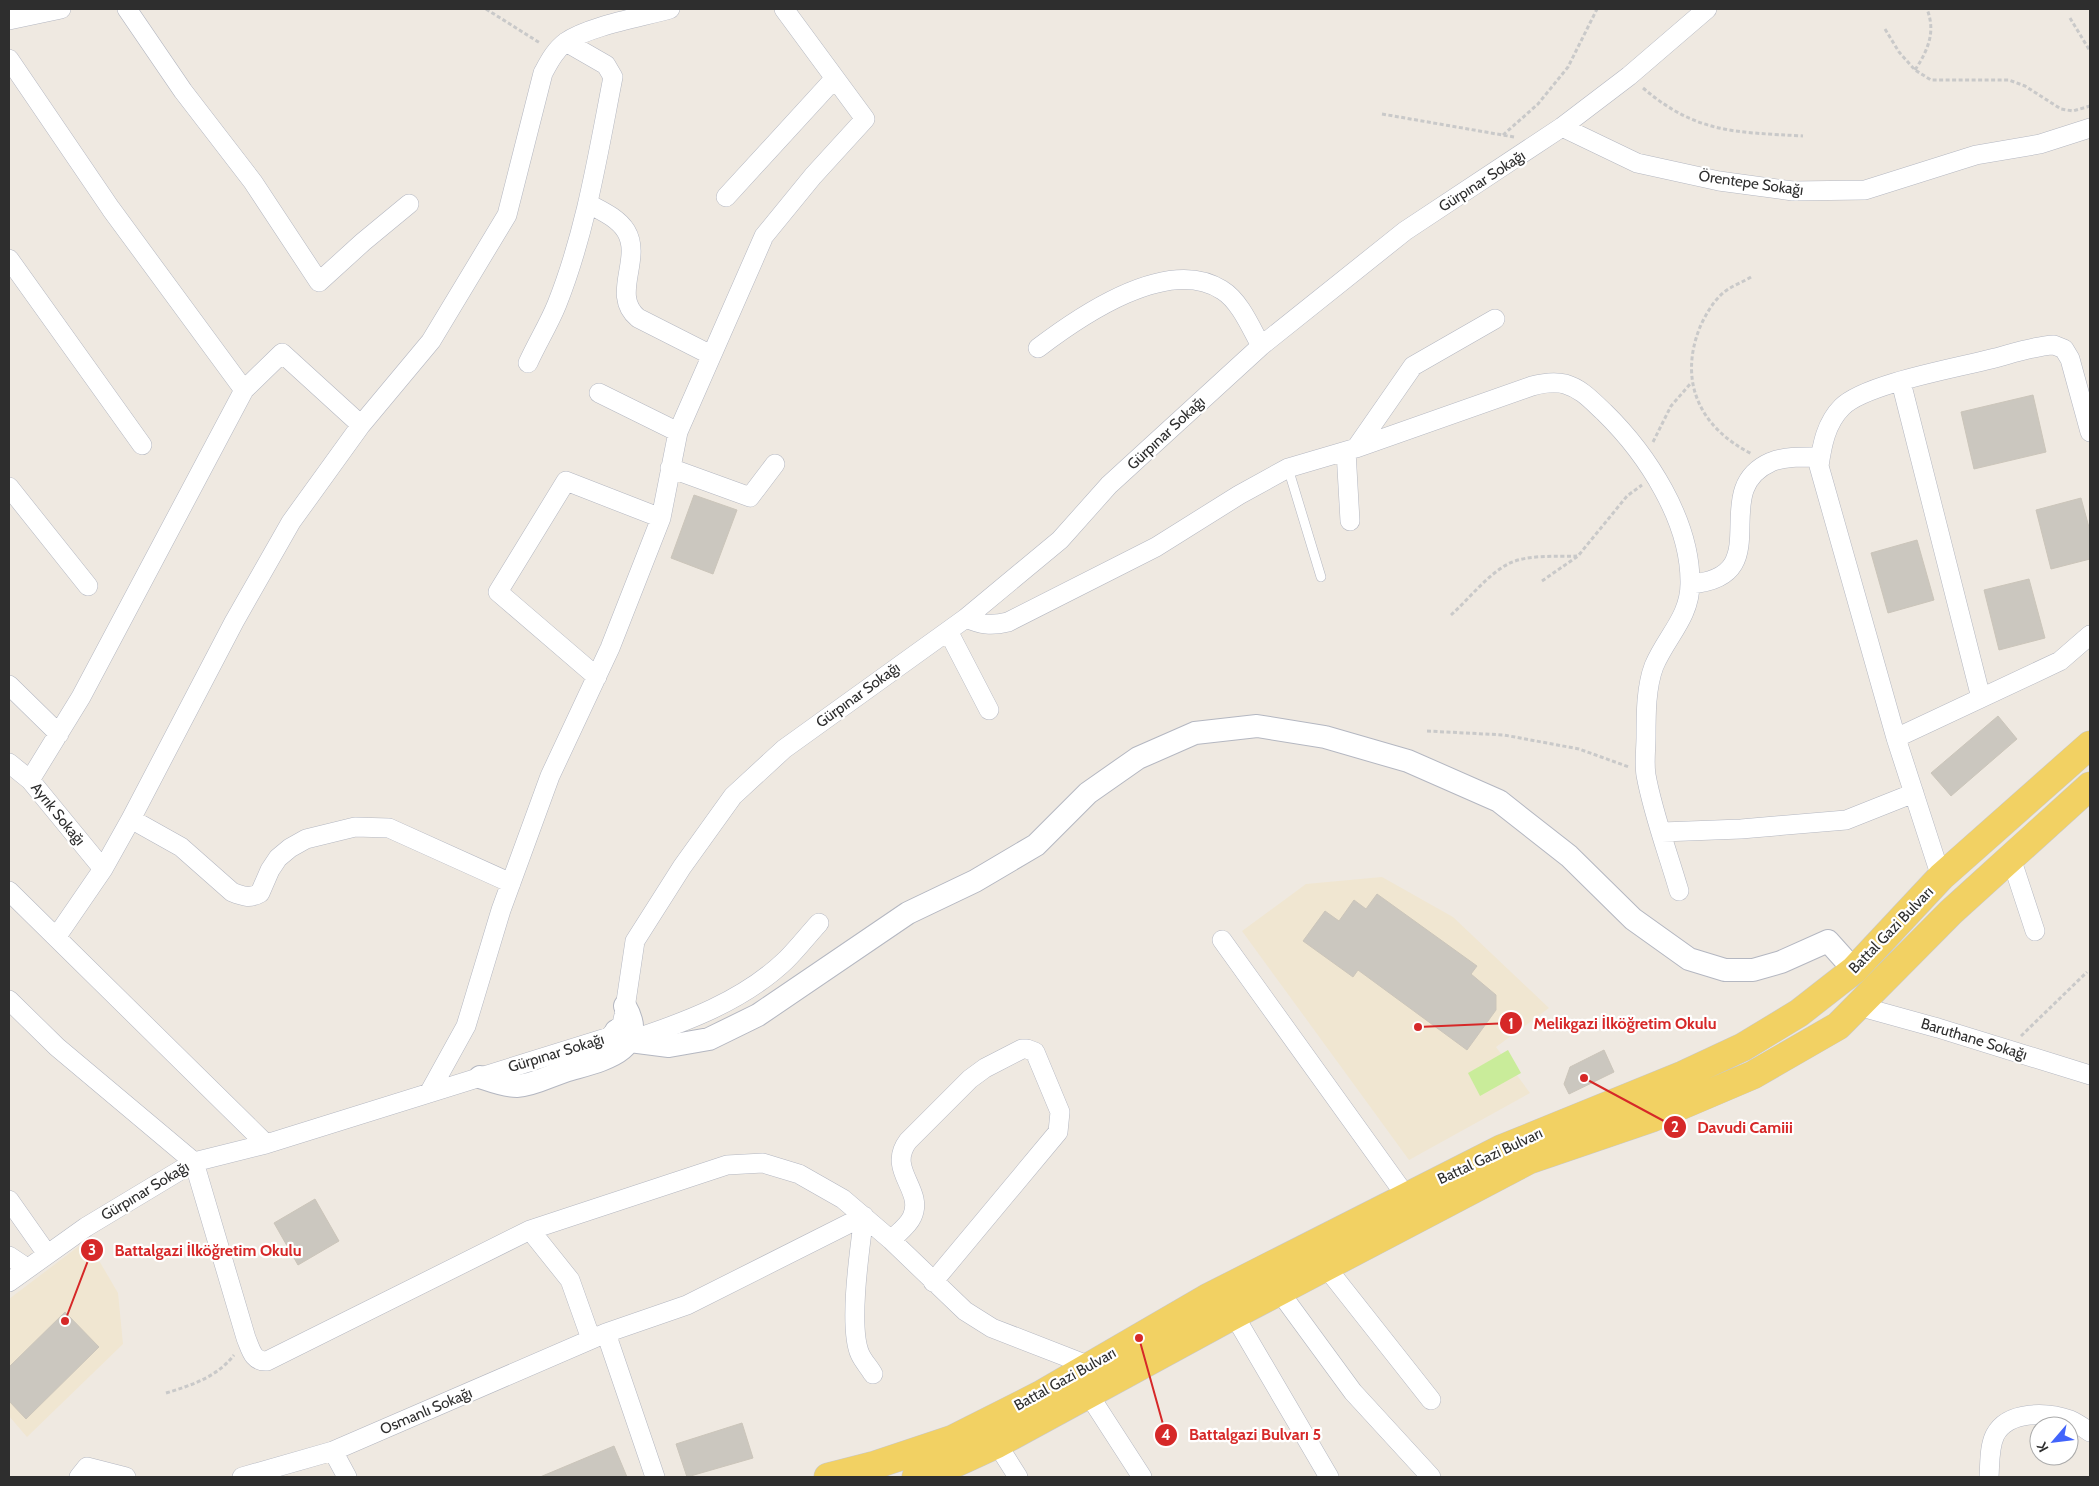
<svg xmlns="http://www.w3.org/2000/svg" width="2099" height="1486" font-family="Cabin,sans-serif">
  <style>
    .education { fill: #f0e6d1 }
    .pitch { fill: #c9ec9a }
    .building { fill: #cbc7bf; stroke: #cbc5ba }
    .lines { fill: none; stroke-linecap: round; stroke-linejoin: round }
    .service-casing { stroke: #b4b7c1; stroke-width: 10 }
    .minor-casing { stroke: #b4b7c1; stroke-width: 20 }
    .tertiary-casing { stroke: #b4b7c1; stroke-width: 24 }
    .primary-casing { stroke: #c9c9c9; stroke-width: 29 }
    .path { stroke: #c9c9c9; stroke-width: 3; stroke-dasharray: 4 2.5; stroke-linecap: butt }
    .service { stroke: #fff; stroke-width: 9 }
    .minor { stroke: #fff; stroke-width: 19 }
    .tertiary { stroke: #fff; stroke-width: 22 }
    .primary { stroke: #f2d163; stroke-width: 28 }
    .labels { text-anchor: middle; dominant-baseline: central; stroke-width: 4.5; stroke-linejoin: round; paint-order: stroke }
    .street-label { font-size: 15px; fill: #2e2e2e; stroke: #fff }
    .leader { fill: none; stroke: #d62828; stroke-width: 2 }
    .callout-dot { fill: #d62828; stroke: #fff; stroke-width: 2 }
    .mark-label { font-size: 15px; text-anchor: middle; font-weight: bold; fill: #fff }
    .callout-label { font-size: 16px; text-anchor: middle; font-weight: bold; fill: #d62828; stroke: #fff; stroke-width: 4.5; stroke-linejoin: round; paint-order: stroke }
  </style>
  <rect width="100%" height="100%" fill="#efe9e1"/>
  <path class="education" d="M1382,877L1453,917L1549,1008L1496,1047L1530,1093L1409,1160L1242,931L1306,884Z
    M87,1240L118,1293L123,1344L27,1437L9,1416V1299Z"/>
  <path class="pitch" d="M1508,1050L1521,1073L1480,1096L1468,1073Z"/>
  <path class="building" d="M2033,395L2046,452L1974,469L1961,412Z
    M694,495L737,510L713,574L671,558Z
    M2081,498L2090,531V559L2051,569L2036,510Z
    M1917,540L1934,600L1888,613L1871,553Z
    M2029,579L2045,638L1999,650L1984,590Z
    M1998,716L2017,739L1951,796L1931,773Z
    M1377,894L1477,966L1471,974L1496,995V1010L1467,1050L1358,970L1353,977L1303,941L1325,911L1339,921L1354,900L1366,909Z
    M1604,1050L1614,1072L1569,1094L1564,1084L1570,1067Z
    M315,1199L339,1241L298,1265L274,1223Z
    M65,1312L99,1347L26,1419L9,1401V1367Z
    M742,1423L753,1458L687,1477L676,1444Z
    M614,1446L627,1477H540Z"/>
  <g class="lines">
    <defs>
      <path id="service" d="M1288,468L1321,577"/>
      <path id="minor" d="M127,9L183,91L253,182L319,282L363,242L409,204
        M9,20L61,9
        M9,59L111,209L244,390
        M1562,127L1637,163L1719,181L1793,191L1865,190L1976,155L2040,144L2090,128
        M726,197L835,78
        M589,204C602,211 618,218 626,231C643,259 610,295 638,318L711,355
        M9,259L142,445
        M1038,348C1080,316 1168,255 1222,290C1240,301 1251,328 1261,346
        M528,363C537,343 549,324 557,304C586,231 598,154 613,77L606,65L566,42
        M1901,382L1981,698
        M599,393L678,432
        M1356,448L1413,366L1495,319
        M1346,451L1350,521
        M670,468L750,497L775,464
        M9,487L88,586
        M1690,584C1781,577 1705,491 1771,462C1786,456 1804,457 1820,457
        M966,618C981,625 992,626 1008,622L1156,547L1239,495L1288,468L1356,448L1532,386C1543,383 1554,381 1565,384C1582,389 1592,401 1604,412C1647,454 1691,521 1690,584C1690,617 1666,637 1654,666C1646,687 1646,714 1646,737C1646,749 1644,763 1646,775C1653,814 1668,853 1679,891
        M948,631L989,710
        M597,677L498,592L566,481L661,518
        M9,685L59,734
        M1896,738L2060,661L2090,635
        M9,763L30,780L103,869
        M30,780L81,697L244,390L282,353L361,425
        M131,819L181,847L232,892C242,896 250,899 260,893L270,870L278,858L290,848L306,839L355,827L389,828L511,883
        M1662,832L1741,829L1846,820L1914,793
        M2011,858L2035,931
        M1941,877L1896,738L1819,466C1822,445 1826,423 1842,407C1865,384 1956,368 1991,359C2011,354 2033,346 2054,345L2064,349L2070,359L2090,432
        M9,891L266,1144
        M57,936L103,869L131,819L234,622L291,522L361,425L431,341L507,215L543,73C549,62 555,50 566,42C589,26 642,17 670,9
        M1222,940L1406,1196
        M9,1000L57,1047L194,1162L246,1338C251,1350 253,1362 267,1361L530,1230L727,1165L763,1163L799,1174L843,1199L891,1240L965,1311L992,1328L1090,1366
        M1858,1006L1938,1028L2090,1075
        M631,1040C686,1022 743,1001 786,960C798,948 808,935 819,923
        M429,1093L466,1026L501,910L550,776L610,648L661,518L678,432L764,236L813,176L865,119L784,9
        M9,1200L47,1254
        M864,1216C860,1247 848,1327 860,1354C863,1361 869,1367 873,1374
        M530,1230L570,1280L591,1339
        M891,1240C898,1233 908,1226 912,1217C925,1190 886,1170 908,1141L970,1079L985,1068L1022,1049H1027L1035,1052L1060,1112L1058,1132L933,1282
        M9,1256L27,1268
        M1326,1267L1431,1400
        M9,1282L86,1227L194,1162L266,1144L609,1037L622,1024L624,1015L635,941L682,867L733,796L784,749L966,618L1060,540L1109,485L1261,346L1405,231L1562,127L1629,76L1707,9
        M1279,1291L1353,1392L1431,1477
        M1234,1315L1329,1477
        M606,1333L655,1477
        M1089,1395L1142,1477
        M997,1444L1018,1477
        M333,1451L347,1477
        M79,1477L87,1467L126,1477
        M242,1477L333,1451L606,1333L687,1305L864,1216
        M1989,1477C1990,1464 1989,1447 1995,1435C2008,1410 2048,1412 2070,1420C2077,1423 2084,1428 2090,1432"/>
      <path id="tertiary" d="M616,1031L630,1041L669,1046L709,1039L758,1015L908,913L975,881L1036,845L1088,793L1138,758L1195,733L1257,726L1325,737L1408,761L1499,801L1569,856L1633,919L1689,959L1725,970H1753L1781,962L1828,941L1854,970
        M480,1077C492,1081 504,1086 517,1086C534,1085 549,1076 565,1071C597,1061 652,1053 625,1006"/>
      <path id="primary" d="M828,1477L875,1465L953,1439L1040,1395L1207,1298L1501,1149L1683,1075L1743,1047L1799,1013L1854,970L1941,877L2090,745
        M916,1477L958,1462L997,1444L1234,1315L1529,1160L1652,1118L1753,1075L1838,1026L1951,912L2090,786"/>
    </defs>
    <use href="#service" class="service-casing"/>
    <use href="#minor" class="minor-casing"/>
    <use href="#tertiary" class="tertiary-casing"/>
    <use href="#primary" class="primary-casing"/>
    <path class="path" d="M486,9L540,43
      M2070,18L2090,51
      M1885,29L1899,52L1915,70L1931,80H2009L2025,86L2061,109L2073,111L2090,106
      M1915,70C1928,50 1936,32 1927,9
      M1643,88C1697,134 1736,132 1803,136
      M1382,114L1514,137
      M1503,135L1538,104L1568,67L1597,9
      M1751,277C1743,282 1734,285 1727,290C1714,299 1706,314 1700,327C1678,382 1700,428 1752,454
      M1653,442L1671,406L1691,383
      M1542,581L1578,556L1627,496L1642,485
      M1451,615C1469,599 1487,575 1508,564C1527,554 1556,557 1577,556
      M1427,731L1504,735L1579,749L1629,767
      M2021,1036L2087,972
      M166,1393C192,1385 217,1377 234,1355"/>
    <use href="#service" class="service"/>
    <use href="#minor" class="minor"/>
    <use href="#tertiary" class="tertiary"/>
    <use href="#primary" class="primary"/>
  </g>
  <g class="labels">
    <g class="street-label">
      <text transform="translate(1482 181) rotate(-33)">Gürpınar Sokağı</text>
      <text transform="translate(1751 183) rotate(8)">Örentepe Sokağı</text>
      <text transform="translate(1166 433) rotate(-43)">Gürpınar Sokağı</text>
      <text transform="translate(858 695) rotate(-36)">Gürpınar Sokağı</text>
      <text transform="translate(58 814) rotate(51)">Ayrık Sokağı</text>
      <text transform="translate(1891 930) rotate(-46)">Battal Gazi Bulvarı</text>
      <text transform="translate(1974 1039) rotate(17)">Baruthane Sokağı</text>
      <text transform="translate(556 1053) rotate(-17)">Gürpınar Sokağı</text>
      <text transform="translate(1490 1156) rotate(-25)">Battal Gazi Bulvarı</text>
      <text transform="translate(145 1191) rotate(-31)">Gürpınar Sokağı</text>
      <text transform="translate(1065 1379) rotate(-29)">Battal Gazi Bulvarı</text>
      <text transform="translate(426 1411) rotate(-23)">Osmanlı Sokağı</text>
    </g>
  </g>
  <path class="leader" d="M1418 1027L1511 1023M1584 1078L1675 1127M65 1321L92 1250M1139 1338L1166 1435"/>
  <g class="callout-dot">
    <circle cx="1418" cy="1027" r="5"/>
    <circle cx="1584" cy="1078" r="5"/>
    <circle cx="65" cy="1321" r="5"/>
    <circle cx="1139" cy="1338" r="5"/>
    <circle cx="1511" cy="1023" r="12"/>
    <circle cx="1675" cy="1127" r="12"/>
    <circle cx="92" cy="1250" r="12"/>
    <circle cx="1166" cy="1435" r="12"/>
  </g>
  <g class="mark-label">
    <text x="1511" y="1029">1</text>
    <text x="1675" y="1132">2</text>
    <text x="92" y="1255">3</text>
    <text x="1166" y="1440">4</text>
  </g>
  <g class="callout-label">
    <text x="1625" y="1029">Melikgazi İlköğretim Okulu</text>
    <text x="1745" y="1133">Davudi Camiii</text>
    <text x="208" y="1256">Battalgazi İlköğretim Okulu</text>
    <text x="1255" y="1440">Battalgazi Bulvarı 5</text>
  </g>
  <rect width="2099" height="1486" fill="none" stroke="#2e2e2e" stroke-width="20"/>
  <g transform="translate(2054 1441) rotate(242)"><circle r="24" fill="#ffffff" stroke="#ababab"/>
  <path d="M0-4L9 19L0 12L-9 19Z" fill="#4264fb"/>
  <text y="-8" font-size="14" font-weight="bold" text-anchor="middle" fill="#2e2e2e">K</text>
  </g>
</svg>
